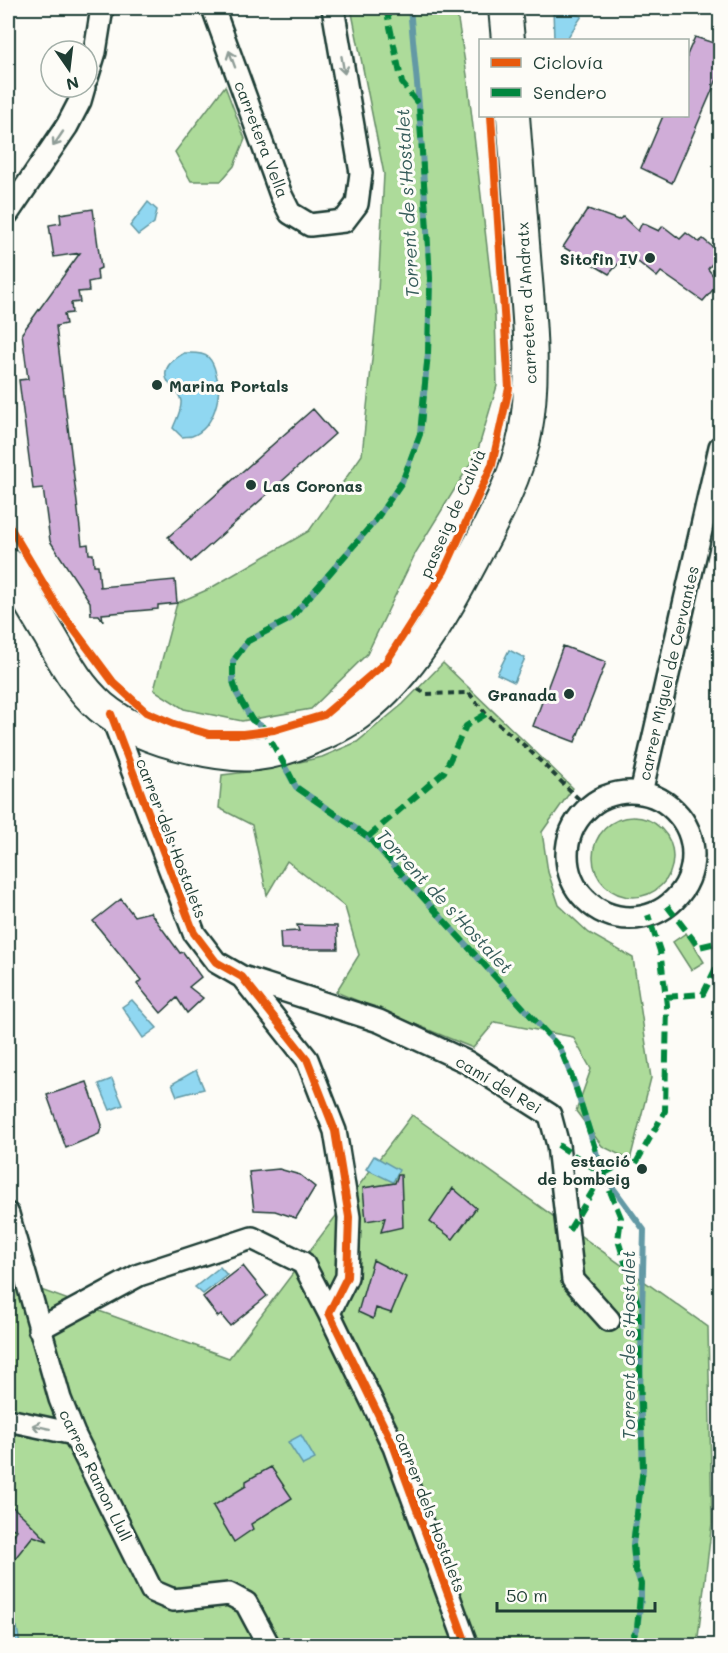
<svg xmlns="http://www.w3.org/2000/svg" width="728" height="1653" font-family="Mali,sans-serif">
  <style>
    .green { fill: #addb9a; stroke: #668c67; stroke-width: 1.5 }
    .water { fill: #90d7f1; stroke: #6399a5; stroke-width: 1.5 }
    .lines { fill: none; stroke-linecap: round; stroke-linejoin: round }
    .stream { stroke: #6399a5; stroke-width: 6 }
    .building { fill: #d0add8; stroke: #1f3d34; stroke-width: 1.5 }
    .minor-casing { stroke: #1f3d34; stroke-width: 26 }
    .primary-casing { stroke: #1f3d34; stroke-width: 36 }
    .path { stroke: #1f3d34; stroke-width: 4; stroke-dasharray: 6 4.5; stroke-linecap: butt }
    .minor { stroke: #fdfcf7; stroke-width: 21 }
    .primary { stroke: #fdfcf7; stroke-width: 32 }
    .quiet { stroke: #00873e; stroke-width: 6; stroke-dasharray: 12 6; stroke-linecap: butt }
    .cycleway-casing { stroke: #fdfcf7; stroke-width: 11 }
    .cycleway { stroke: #e8590c; stroke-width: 8 }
    .oneway { stroke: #8e9c96 }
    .poi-dot { fill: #1f3d34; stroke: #fdfcf7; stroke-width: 2 }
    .labels { text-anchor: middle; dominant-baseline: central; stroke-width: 6; stroke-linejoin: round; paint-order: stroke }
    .street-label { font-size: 16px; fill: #1f3d34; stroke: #fdfcf7 }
    .poi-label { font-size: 16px; font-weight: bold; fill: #1f3d34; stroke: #fdfcf7; text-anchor: end }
    .water-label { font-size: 18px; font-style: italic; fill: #365c5a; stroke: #fdfcf7 }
  </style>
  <rect width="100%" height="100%" fill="#fdfcf7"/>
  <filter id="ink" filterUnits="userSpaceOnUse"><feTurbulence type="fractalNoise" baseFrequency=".0167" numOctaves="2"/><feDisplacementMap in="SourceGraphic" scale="12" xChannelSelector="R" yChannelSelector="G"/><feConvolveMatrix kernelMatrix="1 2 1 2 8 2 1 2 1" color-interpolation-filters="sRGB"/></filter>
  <g filter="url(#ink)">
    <path class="green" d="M351,8H456L467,75L495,316L497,386L477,453L416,552L367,654L311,709L242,721L184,709L154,690L177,603L209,589L309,531L362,455L377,311L384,174Z
      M225,86L245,139L234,166L221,181H191L175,152Z
      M443,663L573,788L542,832L548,872L559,905L589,933L633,958L651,1078L630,1160L602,1146L576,1111L591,1069L573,1037L495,1022L473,1048L336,992L359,955L345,907L287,861L267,895L252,825L219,808L222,775L264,770L322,757L357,742L403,704Z
      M593 857a40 40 0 1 1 80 0a40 40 0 1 1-80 0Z
      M686,933L704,962L691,970L673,942Z
      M412,1115L708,1327L712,1523L697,1645H8V1278L229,1358Z"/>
    <path class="water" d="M553,8L582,16L566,40H554Z
      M148,202L157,210L154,223L138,235L130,226Z
      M184,353C191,353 203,352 208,357C212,361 215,369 216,374C223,394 214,428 192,436C189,437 185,436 182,437L173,428C176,420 182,410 181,401C179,391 172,389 168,382C160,368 174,359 184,353Z
      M509,650L525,658L514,682L497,674Z
      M132,1000L157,1028L143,1038L122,1007Z
      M196,1070L204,1089L177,1096L172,1084Z
      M112,1079L123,1105L110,1110L99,1084Z
      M374,1156L399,1170L393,1182L366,1169Z
      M220,1267L227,1275L203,1294L195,1287Z
      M301,1435L315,1459L303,1465L288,1442Z
      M17,1627L20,1645H8V1629Z"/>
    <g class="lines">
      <path class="stream" d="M271,741L263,727L252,720L237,694L233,681V661L248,641L290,619L375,521L402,482L420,434L428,353L430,278L419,105L410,8
        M280,758L296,787L368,837L560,1048L575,1085L603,1174L644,1230L640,1395L643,1469L633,1544L635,1568L641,1584V1599L637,1629L629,1646"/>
    </g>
    <path class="building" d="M695,37L720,45V72L672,183L641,168L663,116H687V55Z
      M93,209L101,268L97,270L98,280L88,282L89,291L78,292L80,302L71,303L72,313L64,314L66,324L56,326L82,545L88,544L89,554H93L94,565H98L100,587L175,580L177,603L158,605V609L102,614L103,621L99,615H91L90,602L50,541L43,488L33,489L19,380L28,379L22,333L80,253L54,257L49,225L61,223L60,214Z
      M588,209L618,220L623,217L638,231L642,223L659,231L663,226L680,239L686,233L699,242L703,239L720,253L708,269L719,283L703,301L661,272L657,277L638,262L630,269L620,262L609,274L563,247Z
      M313,409L335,434L191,562L168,537Z
      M563,646L606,662L575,742L533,726Z
      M121,899L134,916L150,912L180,953L183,952L201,977L189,987L203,998L187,1013L177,998L161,1013L137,984L141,980L93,921Z
      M297,925L337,926L338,949H281L280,932L299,931Z
      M87,1082L102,1125L99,1134L66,1148L47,1095Z
      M279,1169L300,1175L315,1187L296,1218L275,1211L254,1210L249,1172Z
      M398,1175H401L403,1227L381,1232L385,1218L366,1221L363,1188L395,1183Z
      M453,1188L476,1208L453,1239L430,1222Z
      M373,1260L406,1277L391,1313L376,1308L373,1319L358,1312Z
      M243,1266L267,1296L230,1326L221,1315L218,1317L203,1297Z
      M271,1467L292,1498L251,1524L253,1529L234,1542L213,1506L246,1486V1481Z
      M8,1503L23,1516L48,1541L33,1536L8,1567V1544L17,1530L8,1527Z"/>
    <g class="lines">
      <defs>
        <path id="minor" d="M213,8L281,195L290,213L310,225L344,221L357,204L361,173L333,8
          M87,78L95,52L102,8
          M8,213L67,126L80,101L84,87
          M111,714L194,933L216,962L242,977L307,1059L335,1131L349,1217L347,1277L329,1313L394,1447L467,1646
          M567 855a63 63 0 1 1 126 0a63 63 0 1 1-126 0Z
          M641,793L720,447
          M242,977L379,1021L467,1062L550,1115L558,1145L573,1280L609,1320
          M8,1214L60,1399L74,1434L152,1591L173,1600L229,1594L246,1603L269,1646
          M39,1329L139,1275L252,1238L303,1263L329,1313
          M8,1420L74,1434"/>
        <path id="primary" d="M505,8L508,40
          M8,565C22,589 36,613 50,636C65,662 78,687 101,707C127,729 158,740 191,747C212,752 235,756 256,754C277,752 296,745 314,737C331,730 348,722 362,710C410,673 444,613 472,560C493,520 516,479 525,434C535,379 530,324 525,269C521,218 517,167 513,116"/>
      </defs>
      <use href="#minor" class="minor-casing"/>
      <use href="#primary" class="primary-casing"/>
      <path class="path" d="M418,689L426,694L469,693L486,714L525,746L588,808"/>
      <use href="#minor" class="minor"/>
      <use href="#primary" class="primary"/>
      <path class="quiet" d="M386,8L402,83L419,105L430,278L428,353L420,434L402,482L375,521L290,619L248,641L233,661V681L237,694L252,720L263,727L289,773L296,787L368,837L560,1048L575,1085L603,1174L568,1232
        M368,837L444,772L466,726L486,714
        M667,906L699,947L720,942
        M666,997L703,994L716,968L720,953
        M558,1145L603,1174L620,1165H635L665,1111L667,1005L660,951L648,915
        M603,1174L621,1218L618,1240L638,1304L643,1469L633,1544L635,1568L641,1584L637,1629L629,1646"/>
      <defs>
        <path id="cycleway" d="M8,524L58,608L113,682L146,712L174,724L209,734H243L274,730L324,715L386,662L444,571L492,465L509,388L491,116
          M111,714L194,933L216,962L242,977L307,1059L335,1131L349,1217L347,1277L329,1313L394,1447L467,1646"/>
      </defs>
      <use href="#cycleway" class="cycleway-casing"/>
      <use href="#cycleway" class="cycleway"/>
    </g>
    <defs><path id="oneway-shaft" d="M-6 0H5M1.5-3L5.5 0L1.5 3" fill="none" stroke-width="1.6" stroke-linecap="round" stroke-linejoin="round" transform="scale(1.5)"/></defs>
    <g class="oneway">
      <use href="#oneway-shaft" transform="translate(232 59) rotate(-110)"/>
      <use href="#oneway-shaft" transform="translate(343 65) rotate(80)"/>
      <use href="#oneway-shaft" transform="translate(58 139) rotate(124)"/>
      <use href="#oneway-shaft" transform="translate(41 1427) rotate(-168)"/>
    </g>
  </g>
  <g class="poi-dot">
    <circle cx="650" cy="258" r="6"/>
    <circle cx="157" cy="385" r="6"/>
    <circle cx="251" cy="485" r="6"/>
    <circle cx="569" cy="694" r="6"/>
    <circle cx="642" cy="1169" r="6"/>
  </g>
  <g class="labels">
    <g class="street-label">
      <text transform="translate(262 139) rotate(69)">carretera Vella</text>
      <text transform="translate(526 303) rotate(-93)">carretera d'Andratx</text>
      <text transform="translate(452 513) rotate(-66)">passeig de Calvià</text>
      <text transform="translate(668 673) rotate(-77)">carrer Miguel de Cervantes</text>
      <text transform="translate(172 838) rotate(69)">carrer dels Hostalets</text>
      <text transform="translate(499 1084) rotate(31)">camí del Rei</text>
      <text transform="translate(96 1475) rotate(64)">carrer Ramon Llull</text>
      <text transform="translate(431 1512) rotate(69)">carrer dels Hostalets</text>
    </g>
    <g class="poi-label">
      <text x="638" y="258">Sitofin IV</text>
      <text x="169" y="385" text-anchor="start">Marina Portals</text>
      <text x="263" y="485" text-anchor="start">Las Coronas</text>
      <text x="557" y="694">Granada</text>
      <text x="630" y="1160">estació<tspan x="630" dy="18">de bombeig</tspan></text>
    </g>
    <g class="water-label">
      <text transform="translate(407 203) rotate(-93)">Torrent de s'Hostalet</text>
      <text transform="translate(445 901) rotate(47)">Torrent de s'Hostalet</text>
      <text transform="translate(628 1345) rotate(-90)">Torrent de s'Hostalet</text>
    </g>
  </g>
  <rect width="728" height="1653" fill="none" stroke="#fdfcf7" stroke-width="30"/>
  <rect x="15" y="15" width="698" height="1623" fill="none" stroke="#1f3d34" stroke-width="2" filter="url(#ink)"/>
  <rect x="479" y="39" width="210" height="78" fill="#fdfcf7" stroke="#a4b0a9" stroke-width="1.5"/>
  <rect x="491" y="58" width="30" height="9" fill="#e8590c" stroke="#a4b0a9" stroke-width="1.5"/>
  <text x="533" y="69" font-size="18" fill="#1f3d34">Ciclovía</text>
  <rect x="491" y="88" width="30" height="9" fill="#00873e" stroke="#a4b0a9" stroke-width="1.5"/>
  <text x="533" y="99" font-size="18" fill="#1f3d34">Sendero</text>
  <g transform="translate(69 69) rotate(166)"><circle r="28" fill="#fdfcf7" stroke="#a4b0a9" stroke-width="1.5"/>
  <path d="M0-4.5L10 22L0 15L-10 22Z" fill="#1f3d34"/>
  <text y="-9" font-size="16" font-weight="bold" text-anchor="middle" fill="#1f3d34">N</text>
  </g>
  <path d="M497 1602v9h158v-9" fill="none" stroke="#1f3d34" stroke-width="3"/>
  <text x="506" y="1602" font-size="18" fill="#1f3d34" stroke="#fdfcf7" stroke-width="4.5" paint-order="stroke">50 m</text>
</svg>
